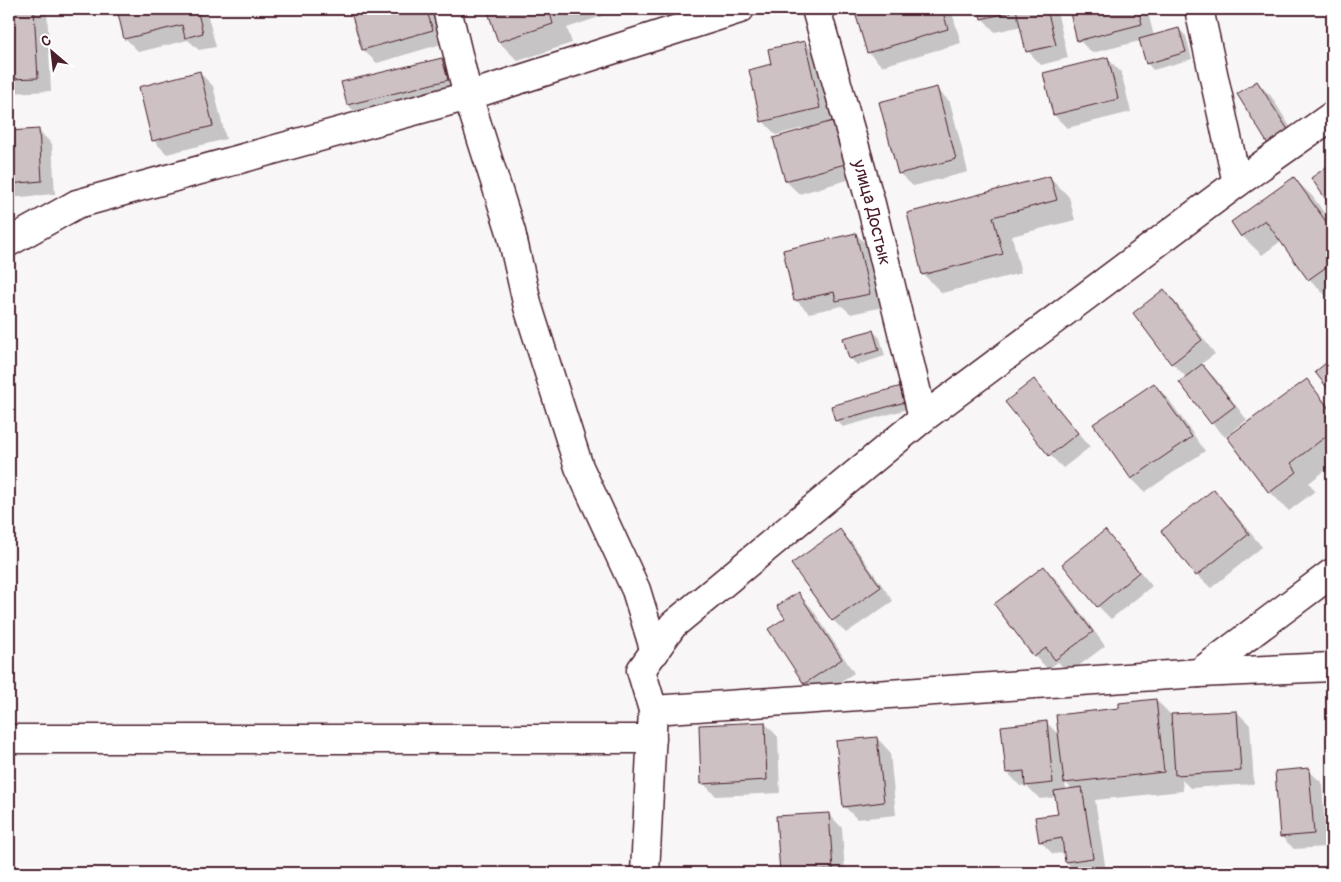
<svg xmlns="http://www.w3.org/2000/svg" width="1341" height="882" font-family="Pangolin,sans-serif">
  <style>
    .shadow { fill: #0003; fill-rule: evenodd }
    .building { fill: #cdc1c4; stroke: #4a1f2b }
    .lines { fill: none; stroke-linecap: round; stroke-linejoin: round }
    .minor-casing { stroke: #4a1f2b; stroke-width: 31 }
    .minor { stroke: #fff; stroke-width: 28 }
    .labels { text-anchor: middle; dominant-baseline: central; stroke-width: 5; stroke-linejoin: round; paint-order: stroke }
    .street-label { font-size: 18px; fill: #4a1f2b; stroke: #fff }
  </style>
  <rect width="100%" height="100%" fill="#f8f6f7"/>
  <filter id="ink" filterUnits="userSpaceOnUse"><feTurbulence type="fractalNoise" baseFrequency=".02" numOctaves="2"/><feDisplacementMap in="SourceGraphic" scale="10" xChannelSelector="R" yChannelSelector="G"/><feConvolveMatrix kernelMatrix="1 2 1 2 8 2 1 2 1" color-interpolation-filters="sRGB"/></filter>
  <g filter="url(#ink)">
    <path class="shadow" d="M9,9H47L51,91L9,93Z
      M118,9H206L216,47L199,50L188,40L139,52L125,38Z
      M351,9H435L445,43L377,63L363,50Z
      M488,9H600L602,16L567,28L572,43L518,61L499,42Z
      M856,9H951L961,43L882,66L868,52Z
      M980,9H1055L1057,11L1068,58L1041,65L1028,51L1022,26L995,32L982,18Z
      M1070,9H1147L1154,36L1179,29L1186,36L1192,59L1153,70L1147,63L1140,41L1092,53L1079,40Z
      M804,42L818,56L833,122L846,135L858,177L799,194L786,181L803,128L776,135L763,121L773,65Z
      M1107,58L1121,72L1131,112L1067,128L1054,115Z
      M442,59L455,72L460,94L361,118L348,105Z
      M200,73L213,86L226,139L167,154L153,140Z
      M1257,82L1271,96L1302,146L1284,158Z
      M936,88L950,102L968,172L913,186L899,173Z
      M39,131L52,144L55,194L9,198V133Z
      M1050,177L1069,197L1075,220L1012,236L1021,273L942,293L923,274L908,214Z
      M1294,178L1313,197L1332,224V295L1328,298L1309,279L1281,241L1262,255L1242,236Z
      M856,234L869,247L883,307L851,314L842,306L809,313L796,300Z
      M1164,291L1177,304L1215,354L1201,364L1216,379L1247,420L1225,437L1212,423L1186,377L1172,363Z
      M873,331L880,338L885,356L857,365L850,358Z
      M1034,380L1047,394L1090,447L1063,468L1050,455L1007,402Z
      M1306,380L1332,409V465L1309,483L1315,491L1289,511L1270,492Z
      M1154,384L1167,397L1205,451L1145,492L1132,479L1095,425Z
      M904,387L915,407L843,427L836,420Z
      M1214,491L1227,504L1262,547L1211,588L1197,575L1162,531Z
      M840,531L853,544L893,601L846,633L833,620Z
      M1105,531L1118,545L1152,586L1111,619L1098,606Z
      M1044,568L1058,581L1105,646L1069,673L1058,662L1048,669L1035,656Z
      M798,594L811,607L854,673L818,696L805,683Z
      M1156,700L1172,716L1237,712L1250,725L1254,784L1190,788L1182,780L1183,791L1095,800L1106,871L1078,873L1066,862L1065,853L1053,854L1040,841L1059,815L1057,797L1040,799L1026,785L1020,786L1007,772L1047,723L1060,736L1121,709ZM1065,782L1072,789L1066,790Z
      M765,723L778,737L780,793L716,796L703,783Z
      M877,738L890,752L896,815L857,819L844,806Z
      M1308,770L1322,783L1326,847L1294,849L1281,836Z
      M829,814L842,828L845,873H781Z"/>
    <path class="building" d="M9,9H34L38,78L9,79Z
      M117,9H197L203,33L185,38L182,25L124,39Z
      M350,9H426L433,30L362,50Z
      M487,9H549L553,24L498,42Z
      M854,9H942L948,29L867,53Z
      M979,9H1010L1011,12L981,19Z
      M1016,9H1047L1056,45L1026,52Z
      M1069,9H1138L1142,24L1077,41Z
      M1179,28L1186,52L1146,64L1139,39Z
      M805,41L820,108L761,122L749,70L771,64L768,49Z
      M1108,57L1118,99L1053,115L1043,73Z
      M442,58L448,80L347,105L341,82Z
      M200,71L213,126L152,141L139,87Z
      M1257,81L1290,133L1269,146L1237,94Z
      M937,87L956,159L898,174L879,102Z
      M833,121L845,164L785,181L773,138Z
      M39,129L42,181L9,184V131Z
      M1332,163V208L1311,178Z
      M1050,176L1057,200L993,217L1003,254L922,275L907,213Z
      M1294,177L1332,230V270L1329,265L1308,280L1265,220L1241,237L1231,222Z
      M856,233L870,294L836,301L834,292L794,301L783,250Z
      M1164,289L1202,340L1171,364L1133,313Z
      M873,330L879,350L849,359L843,338Z
      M1332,358V394L1315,372Z
      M1202,364L1235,406L1211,424L1179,382Z
      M1034,379L1078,433L1049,456L1005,402Z
      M1307,379L1332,413V432L1291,463L1297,472L1269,493L1227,437Z
      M1154,383L1192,437L1131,479L1093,424Z
      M905,385L909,401L835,421L831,406Z
      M1214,489L1249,534L1196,576L1161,531Z
      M840,529L881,587L832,621L791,564Z
      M1105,530L1139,572L1097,607L1062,564Z
      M1044,566L1093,632L1055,660L1046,648L1034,657L994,604Z
      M798,592L842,659L804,684L768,629L785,618L777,606Z
      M1156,699L1164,772L1064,783L1056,715L1119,708V703Z
      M1237,711L1241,771L1175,775L1171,714Z
      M1047,721L1053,783L1025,786L1024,771L1006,773L1001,726Z
      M765,722L767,780L701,784L699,725Z
      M877,737L884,802L843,807L836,741Z
      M1309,768L1314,834L1280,837L1275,771Z
      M1082,787L1093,858L1065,862L1062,838L1039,842L1035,817L1058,814L1054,791Z
      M829,813L833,870L780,873L776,816Z
      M986,869L987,873H949Z"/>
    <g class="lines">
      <defs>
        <g id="minor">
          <path d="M447,9L468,96L511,232L528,307L579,467L636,590L655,652"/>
          <path id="s1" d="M816,9L871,204L923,418"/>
          <path d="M1199,9L1237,183"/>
          <path d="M9,242L77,204L468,96L740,9"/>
          <path d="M1199,673L1332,573"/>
          <path d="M653,710L1199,673L1332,667"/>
          <path d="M9,739H652"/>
          <path d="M645,873L653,710L641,670L673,625L923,418L1237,183L1332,116"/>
        </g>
      </defs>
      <use href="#minor" class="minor-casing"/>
      <use href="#minor" class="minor"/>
    </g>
  </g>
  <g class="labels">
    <g class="street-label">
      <text stroke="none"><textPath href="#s1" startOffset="211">улица Достык</textPath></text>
    </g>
  </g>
  <rect width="1341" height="882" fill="none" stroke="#fff" stroke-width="30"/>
  <rect x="15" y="15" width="1311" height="852" fill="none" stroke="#4a1f2b" stroke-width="2" filter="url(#ink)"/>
  <g transform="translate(52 52) rotate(332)" stroke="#ffffff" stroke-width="4" paint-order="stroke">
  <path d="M0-4L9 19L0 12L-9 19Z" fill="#4a1f2b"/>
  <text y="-8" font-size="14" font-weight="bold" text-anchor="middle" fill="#4a1f2b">С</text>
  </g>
</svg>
